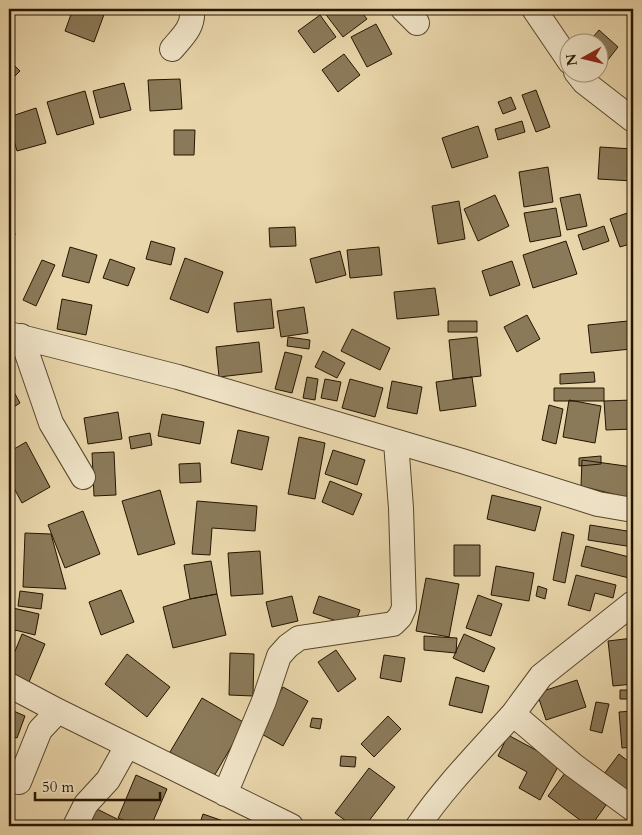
<svg xmlns="http://www.w3.org/2000/svg" width="642" height="835" font-family="Cardo,serif">
  <style>
    .building { fill: #8b7a59; stroke: #251500 }
    .lines { fill: none; stroke-linecap: round; stroke-linejoin: round }
    .minor-casing { stroke: #56462b; stroke-width: 26 }
    .minor { stroke: #f1e5c9; stroke-width: 24 }
  </style>
  <rect width="100%" height="100%" fill="#ead7ac"/>
  <filter id="stains"><feTurbulence type="fractalNoise" baseFrequency=".004" numOctaves="4"/><feColorMatrix values="0 0 0 0 .2 0 0 0 0 .09 0 0 0 0 .02 0 0 0 .5 -.17"/></filter>
  <radialGradient id="worn" r=".72"><stop offset=".6" stop-color="#630" stop-opacity="0"/><stop offset="1" stop-color="#630" stop-opacity=".3"/></radialGradient>
  <path class="building" d="M73,9H106L94,42L65,31Z
    M226,9H254V11H226Z
    M328,9H359L367,19L343,37L324,12Z
    M320,15L336,37L314,53L298,31Z
    M376,24L392,54L367,67L351,37Z
    M599,30L618,47L600,70V42H589Z
    M344,54L360,75L338,92L322,70Z
    M9,60L20,71L9,82Z
    M180,79L182,109L150,111L148,80Z
    M124,83L131,110L100,118L93,91Z
    M536,90L550,127L536,132L522,95Z
    M85,91L94,124L57,135L47,102Z
    M511,97L516,109L503,114L498,102Z
    M36,108L46,143L17,151L9,123V117Z
    M522,121L525,132L498,140L495,129Z
    M478,126L488,157L452,168L442,138Z
    M174,130H195L194,155H174Z
    M600,147L633,149V181L598,179Z
    M548,167L553,202L524,207L519,172Z
    M580,194L587,226L567,230L560,198Z
    M495,195L509,226L478,241L464,209Z
    M459,201L465,239L438,244L432,206Z
    M556,208L561,236L530,242L524,213Z
    M633,211V243L620,247L610,219Z
    M604,226L609,241L583,250L578,235Z
    M295,227L296,246L270,247L269,228Z
    M9,232L15,233L9,265Z
    M151,241L175,248L171,265L146,259Z
    M566,241L577,274L533,288L523,255Z
    M70,247L97,255L89,283L62,276Z
    M379,247L382,275L350,278L347,250Z
    M340,251L346,275L316,283L310,259Z
    M185,258L223,272L208,313L170,299Z
    M110,259L135,268L128,286L103,278Z
    M42,260L55,265L36,306L23,300Z
    M512,261L520,285L490,296L482,271Z
    M435,288L439,315L397,319L394,292Z
    M62,299L92,305L86,335L57,329Z
    M271,299L274,328L237,332L234,303Z
    M304,307L308,333L281,337L277,311Z
    M527,315L540,339L517,352L504,327Z
    M448,321H477V332H448Z
    M628,321L631,349L591,353L588,325Z
    M352,329L390,348L380,370L341,351Z
    M288,337L310,340L309,349L287,346Z
    M477,337L481,376L453,379L449,340Z
    M259,342L262,372L219,377L216,347Z
    M323,351L345,363L337,378L315,367Z
    M285,352L302,356L292,393L275,389Z
    M594,372L595,382L560,384V374Z
    M307,377L318,379L315,400L303,398Z
    M472,377L476,406L440,411L436,382Z
    M325,379L341,382L337,401L321,398Z
    M350,379L383,388L375,417L342,408Z
    M392,381L422,387L417,414L387,408Z
    M9,383L20,403L9,410Z
    M554,388H604V401H554Z
    M569,400L601,406L595,443L563,437Z
    M633,400V429L606,430L604,401Z
    M549,405L563,409L556,444L542,440Z
    M118,412L122,439L88,444L84,418Z
    M162,414L204,422L200,444L158,436Z
    M238,430L269,437L262,470L231,463Z
    M150,433L152,445L131,449L129,437Z
    M299,437L325,443L315,499L288,494Z
    M26,442L50,487L22,503L9,479V452Z
    M333,450L365,460L357,485L325,474Z
    M114,452L116,495L94,496L92,453Z
    M601,456V464L579,466V458Z
    M582,460L633,467V499L581,486Z
    M200,463L201,482L180,483L179,464Z
    M330,481L362,494L353,515L322,502Z
    M160,490L175,544L138,555L122,501Z
    M492,495L541,507L535,531L487,519Z
    M197,501L257,506L255,531L212,528L210,555L192,554Z
    M83,511L100,554L65,568L48,525Z
    M590,525L633,532V547L588,540Z
    M562,532L574,535L565,583L553,580Z
    M25,533L51,534L66,589L23,587Z
    M454,545H480V576H454Z
    M586,546L633,558V579L581,566Z
    M260,551L263,594L231,596L228,553Z
    M211,561L217,594L190,599L184,565Z
    M496,566L534,573L529,601L491,595Z
    M576,575L616,585L613,598L595,593L590,611L568,605Z
    M426,578L459,584L449,637L416,631Z
    M538,586L547,589L545,599L536,596Z
    M121,590L134,622L101,635L89,602Z
    M20,591L43,594L41,609L18,606Z
    M217,594L226,635L173,648L163,607L190,599Z
    M478,595L502,604L491,636L466,628Z
    M292,596L298,621L272,627L266,602Z
    M319,596L360,610L354,627L313,613Z
    M13,608L39,614L35,635L15,630L12,643L9,641V629Z
    M22,634L45,644L29,682L9,674V666Z
    M464,634L495,648L484,672L453,658Z
    M424,636L457,638L456,653L424,650Z
    M633,638V684L613,686L608,641Z
    M336,650L356,679L338,692L318,662Z
    M230,653L254,654L253,696L229,695Z
    M127,654L170,687L147,717L105,684Z
    M384,655L405,658L401,682L380,678Z
    M456,677L489,686L482,713L449,705Z
    M577,680L586,707L546,720L537,693Z
    M283,687L308,701L283,746L258,732Z
    M620,690H633V699H620Z
    M202,698L245,723L213,778L170,752Z
    M596,702L609,704L602,733L590,730Z
    M9,709L25,716L17,738L9,735Z
    M633,711V747L622,748L619,712Z
    M388,716L401,729L374,757L361,744Z
    M312,718L322,719L320,729L310,727Z
    M508,735L560,763L540,800L519,788L527,772L498,756Z
    M619,754L633,765V793L632,795L604,774Z
    M341,756L356,757L355,767L340,766Z
    M369,768L395,787L365,826H353L335,813Z
    M565,773L606,805L591,826H588L548,796Z
    M136,775L167,789L151,826H138L118,818Z
    M95,808L131,826H100L89,820Z
    M203,814L232,824L231,826H199Z"/>
  <g class="lines">
    <defs>
      <path id="minor" d="M403,9L417,23
        M534,9L570,62
        M172,49C183,36 194,27 192,9
        M576,72L584,82L633,120
        M9,334L178,377L462,461L598,504L633,510
        M21,336L51,423L83,477
        M633,603L541,676L513,714L573,765L633,809
        M9,685L58,711L291,826
        M19,782L40,730L58,711
        M225,794L264,701L279,656L288,646L299,638L393,624L400,617L404,608L401,508L396,442
        M75,826L86,804L108,780L127,746
        M418,826C445,786 481,750 513,714"/>
    </defs>
    <use href="#minor" class="minor-casing"/>
    <use href="#minor" class="minor"/>
  </g>
  <rect width="642" height="835" fill="none" stroke="#ead7ac" stroke-width="30"/>
  <rect x="10" y="10" width="622" height="815" fill="none" stroke="#251500" stroke-width="2.5"/>
  <rect x="15" y="15" width="612" height="805" fill="none" stroke="#251500"/>
  <g transform="translate(584 58) rotate(262)"><circle r="24" fill="#f1e5c9" stroke="#9f9279"/>
  <path d="M0-4L9 19L0 12L-9 19Z" fill="#8f2418"/>
  <text y="-8" font-size="14" font-weight="bold" text-anchor="middle" fill="#251500">N</text>
  </g>
  <path d="M35 792v8h125v-8" fill="none" stroke="#251500" stroke-width="2.5"/>
  <text x="42" y="792" font-size="15" fill="#251500" stroke="#f1e5c9" stroke-width="4" paint-order="stroke">50 m</text>
  <rect width="100%" height="100%" filter="url(#stains)"/>
  <rect width="100%" height="100%" fill="url(#worn)"/>
</svg>
